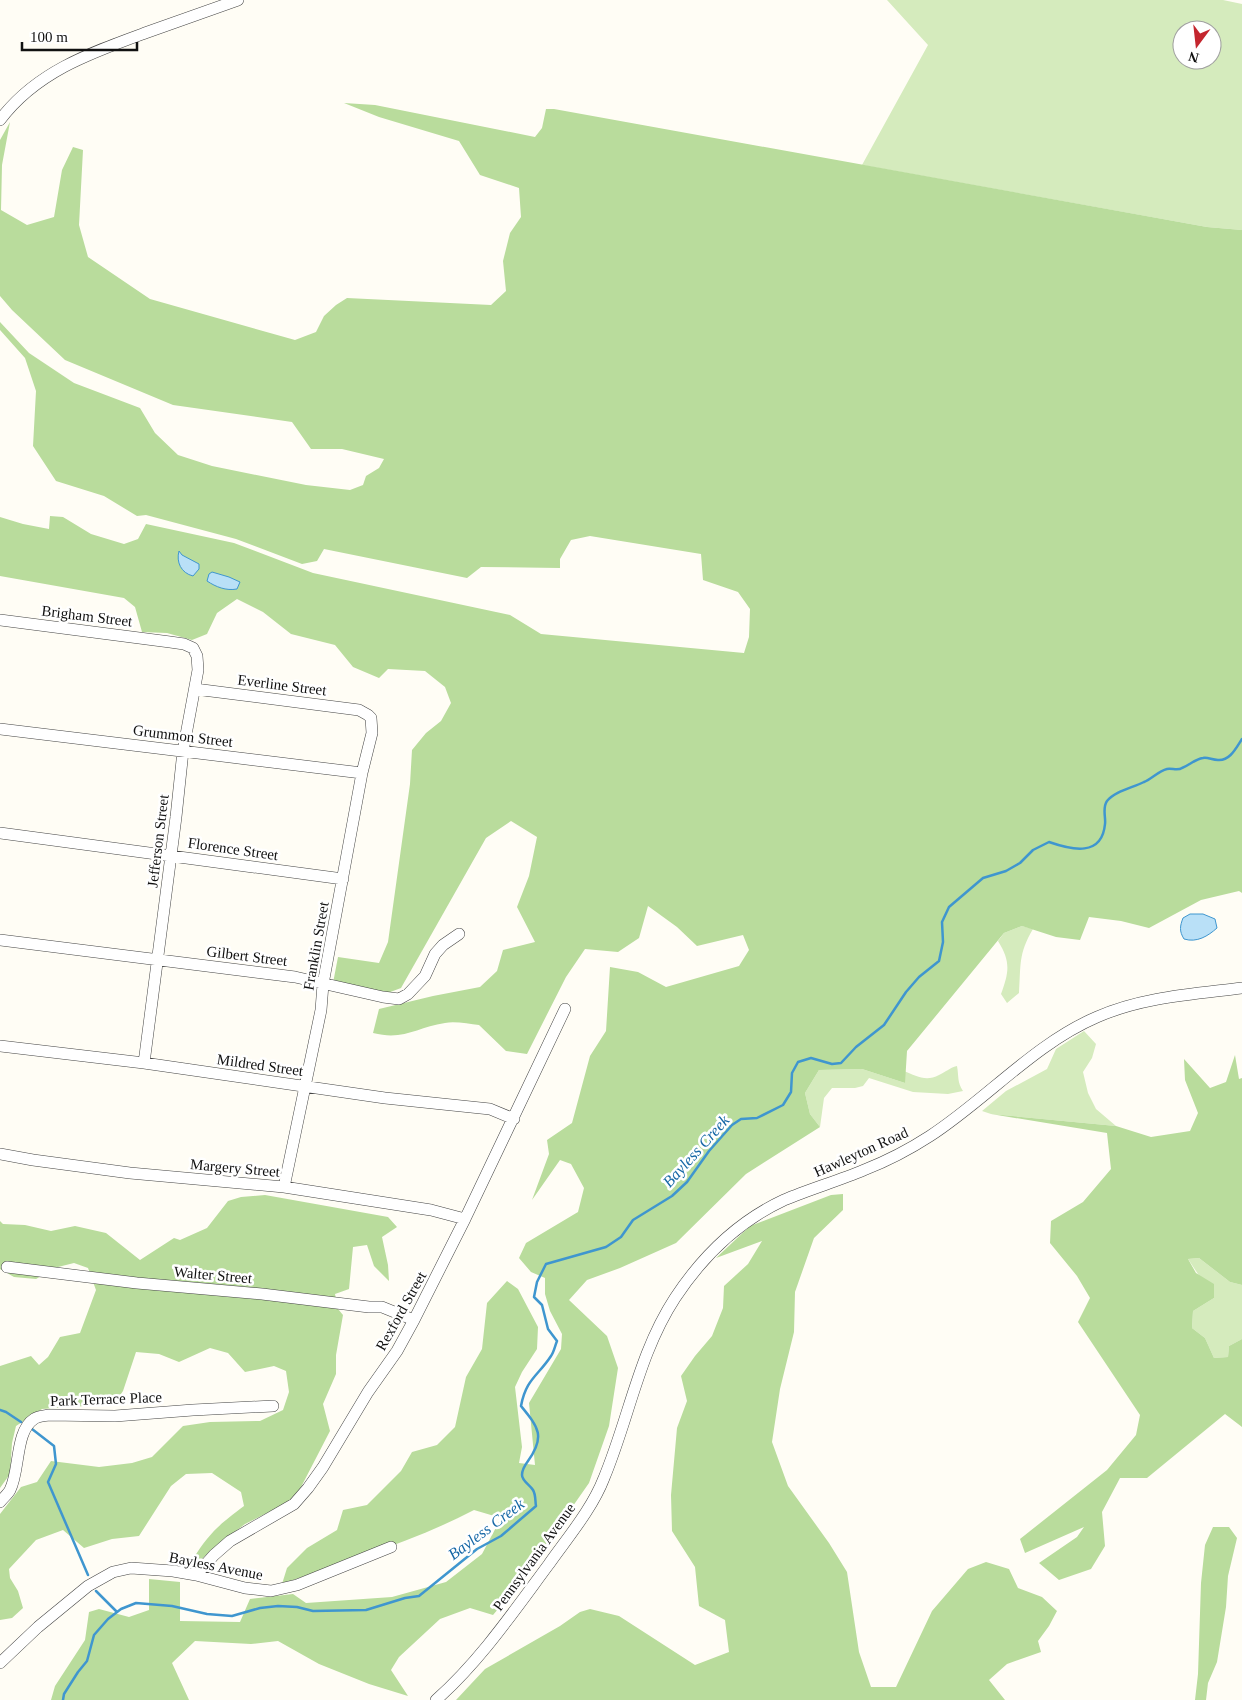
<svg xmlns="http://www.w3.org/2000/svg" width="1242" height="1700" font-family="Georgia,serif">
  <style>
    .green { fill: #d5ebbd; fill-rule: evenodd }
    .forest { fill: #b9dc9c }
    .water { fill: #b9e0f7; stroke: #3f96cf }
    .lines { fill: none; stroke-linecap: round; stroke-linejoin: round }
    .stream { stroke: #3f96cf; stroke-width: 2.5 }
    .minor-casing { stroke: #444; stroke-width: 12 }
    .minor { stroke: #fff; stroke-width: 11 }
    .labels { text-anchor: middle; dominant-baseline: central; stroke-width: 5; stroke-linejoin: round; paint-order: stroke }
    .street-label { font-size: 15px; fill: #111; stroke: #fff }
    .water-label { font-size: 16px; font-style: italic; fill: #1768a6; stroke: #fff }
  </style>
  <rect width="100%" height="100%" fill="#fffdf5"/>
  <path class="green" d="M887,0H1223L1242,4V230L1207,227L862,165L928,45ZM1182,30H1212V60H1182Z
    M1022,926L1033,929C1018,954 1021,966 1019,993L1007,1003L1001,994C1009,972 1011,962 998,941L1004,933Z
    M1084,1031L1096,1044L1092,1058L1083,1072L1088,1093L1096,1109L1116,1126L991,1114L982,1111L1006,1091L1047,1069L1056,1049Z
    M957,1066C959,1077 957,1082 963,1091L948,1094L913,1092L869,1078L863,1086L855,1088H832L824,1098L820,1127L810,1114L805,1093L819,1070L862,1069L905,1083L904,1071C916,1076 926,1082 939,1075C946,1072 949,1068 957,1066Z
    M1199,1258L1230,1282L1242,1285V1339L1229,1346L1228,1357L1214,1358L1205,1338L1192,1328L1193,1311L1214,1298L1188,1259Z"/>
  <path class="forest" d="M344,103L375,105L535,137L542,128L546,109H554L1207,227L1242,230V893L1239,891L1201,900L1149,928L1121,921L1089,917L1080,940L1056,937L1022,926L1004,933L907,1051L905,1083L862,1069L819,1070L805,1093L810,1114L820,1127L746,1174L676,1243L620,1268L587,1280L569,1300L607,1336L618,1368L609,1426L589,1483L515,1589L493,1615L470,1608L440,1619L399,1657L391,1670L408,1696L369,1684L319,1664L278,1641L251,1644L195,1641L172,1663L189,1700H51L55,1686L85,1640L89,1612L99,1609L129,1617L149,1610V1579L180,1582V1621L240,1622L250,1599L293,1594L306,1603L392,1597L446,1582L482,1554L501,1518L474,1510C413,1542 346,1561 282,1584L287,1568L307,1548L337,1530L343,1510L367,1505L401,1471L412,1452L437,1445L455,1427L466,1377L482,1349L487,1303L507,1281L518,1289L538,1327L537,1349L522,1372L515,1387L522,1447L519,1463L535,1465L529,1403L561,1349L562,1334L550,1311L545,1294V1278L531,1272L519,1258L526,1243L578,1212L584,1188L571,1164L560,1160L532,1200L549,1154L547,1140L572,1123L590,1056L606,1031L610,967L638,972L666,987L739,966L749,950L743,935L697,946L677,927L648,906L639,938L618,952L585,949L566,977L527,1054L506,1051L479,1025C469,1024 455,1021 445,1023C417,1027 404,1041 373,1033L379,1009L433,996L480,987L497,971L503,950L535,942L517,907L529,876L537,837L511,821L486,838L401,988L385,994L333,983L338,957L379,963L388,942L410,784L412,750L426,733L441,721L451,703L445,687L425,671L388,669L379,678L353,667L335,645L291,634L263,612L237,599L217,613L207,634L192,640L167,633L142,632L135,607L124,598L0,576V517L23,524L49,529L50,516L63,517L91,534L124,544L138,539L146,524L234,543L313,573L510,615L541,634L744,653L749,637L750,609L738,592L703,580L701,554L590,536L571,540L560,559V568L481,567L467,578L324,549L317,561L302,564L236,539L146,515L137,516L104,496L56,481L33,446L36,391L25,358L0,330V322L29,353L74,383L140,408L155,433L178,455L212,466L306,485L350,490L363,485L366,476L379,468L384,459L342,449H311L292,422L173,405L65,360L12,310L0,296V140L10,122L2,165L1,210L27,225L54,217L62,170L73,147L83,150L79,225L88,257L150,299L295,340L316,332L324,316L336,305L347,298L491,305L506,291L503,261L510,233L521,217L519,188L480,175L459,141L379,117Z
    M1235,1055L1239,1079L1242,1078V1285L1230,1282L1199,1258L1188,1259L1196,1273L1214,1284V1298L1193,1311L1192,1328L1205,1338L1214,1358L1228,1357L1229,1346L1242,1339V1427L1225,1414L1147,1478H1120L1102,1512L1105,1546L1091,1569L1059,1580L1039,1563L1077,1537L1084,1527L1025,1553L1020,1539L1107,1470L1136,1435L1140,1415L1078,1322L1090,1298L1077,1276L1050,1243L1051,1221L1083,1202L1111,1169L1107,1133L991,1114L1116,1126L1151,1137L1190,1131L1198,1113L1185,1080L1184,1059L1210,1088L1226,1082Z
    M843,1194V1210L814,1238L795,1292L794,1332L780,1389L772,1442L788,1486L829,1543L847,1572L859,1652L871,1687H896L932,1611L968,1569L986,1562L1009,1569L1018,1588L1042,1597L1057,1611L1049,1626L1038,1641L1041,1652L1007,1664L989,1680L1005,1700H456L485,1669L560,1626L580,1612L590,1609L619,1616L695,1665L729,1652L725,1620L699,1606L695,1567L672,1531L671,1495L677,1428L687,1401L681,1376L695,1356L712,1336L723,1308L724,1286L748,1264L762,1241L716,1258L750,1226L831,1195Z
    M265,1195L388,1217L397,1227L382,1237L388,1265L389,1281L374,1266L367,1245L353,1247L349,1289L335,1294L338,1309L343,1315L336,1355V1374L323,1404L330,1431L300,1489L287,1503L245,1524L211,1550L202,1559H193C209,1533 220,1524 244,1506L241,1492L212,1473L186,1474L171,1486L139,1536L112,1539L84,1548L63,1530L36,1540L9,1569L10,1578L18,1591L23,1608L12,1618L0,1620V1514L21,1487L37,1482L51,1461L99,1467L132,1463L152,1457L183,1426L210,1422L260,1421L283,1410L289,1392L286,1371L274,1366L245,1372L228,1353L210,1348L179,1362L159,1354L136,1352L123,1391L114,1404L42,1409L16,1426L12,1443L10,1474L0,1488V1366L31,1356L39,1365L48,1357L60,1337L80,1333L96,1290L88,1268L74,1263L58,1267L36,1279L14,1277L0,1269V1221L3,1224L25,1225L51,1231L75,1226L106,1233L140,1260L174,1238L180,1240L207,1228L228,1201L241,1197Z
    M1213,1527H1229L1237,1538L1228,1576L1226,1607L1217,1662L1208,1683L1206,1700H1195L1198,1674L1201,1583L1205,1545Z"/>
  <path class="water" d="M179,551L182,555L199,564V569L193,576C181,573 176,562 179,551Z
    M212,572L229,577L240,582L237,589C226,591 216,587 207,581L209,574Z
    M1190,914H1203L1215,919L1217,928C1208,936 1197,943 1184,939C1179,931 1180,926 1183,918Z"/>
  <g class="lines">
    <path class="stream" d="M0,1410L6,1412L21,1422
      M32,1429L54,1446L56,1464L48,1482L88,1575
      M96,1591L117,1612
      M63,1700L64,1694L78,1672L87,1661L94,1635L108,1619L121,1609L136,1603L172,1606L207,1614L232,1616L260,1608L278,1606L297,1607L313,1611L366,1610L405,1598L419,1596L477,1549L501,1536L536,1506C535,1501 536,1495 533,1490C530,1485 522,1481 522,1475C522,1469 525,1465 528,1461C546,1436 538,1427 521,1406C526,1379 538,1376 551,1356C554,1352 555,1346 557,1341L548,1329L542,1305L534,1297L537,1282L546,1264L606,1247L621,1237L633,1220L672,1196L687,1182L709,1151L732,1125L741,1119L757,1118L783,1105L791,1092L792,1073L798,1062L811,1058L832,1064L841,1063L856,1047L884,1025L906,992L919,977L939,961L943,942L942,922L949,907L983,878L1006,871L1020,863L1033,850L1049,842C1072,850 1102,857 1105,824C1106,817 1102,808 1107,801C1115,791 1132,788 1144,782C1151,779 1159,771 1167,769C1172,768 1178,771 1182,768C1190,765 1195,759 1203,758C1208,757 1212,760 1218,760C1230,761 1236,748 1242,739"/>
    <defs>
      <path id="minor" d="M0,120C36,72 90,53 145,33C176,22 207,11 238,0
        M0,620L170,642L184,644L193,648L197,656L198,670L183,751L176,817L144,1063
        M195,689L359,710L368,715L371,718L372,733L362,773L323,984L321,1010L284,1187
        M0,729L362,773
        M0,833L343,879
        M0,940L295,977L383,997L399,999L408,994L425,976L435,954L443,945L459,934
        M0,1046L144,1063L385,1098L490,1109L514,1119
        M0,1154L33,1160L130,1173L284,1187L431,1210L465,1219
        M7,1267L137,1283L262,1294L369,1307H382L414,1320
        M0,1502C3,1498 8,1494 10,1490C20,1471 15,1431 34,1419C38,1416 44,1416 49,1415L115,1416L193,1410L273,1406
        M196,1575L214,1555L230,1541L294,1504L308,1488L323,1467L368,1392L397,1351L414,1320L465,1219L565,1009
        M0,1663L38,1627L88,1586L113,1572L131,1568L173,1571L196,1575L245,1588L271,1591L297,1585L391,1547
        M436,1700C480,1661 514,1611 549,1564C568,1537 592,1509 604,1478C629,1418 639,1353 675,1298C702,1257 739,1221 784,1200C810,1189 838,1181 864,1170C887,1161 910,1149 930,1136C987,1099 1034,1044 1097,1017C1142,997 1194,994 1242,988"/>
    </defs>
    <use href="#minor" class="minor-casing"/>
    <use href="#minor" class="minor"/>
  </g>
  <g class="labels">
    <g class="street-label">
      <text transform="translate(87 616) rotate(7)">Brigham Street</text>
      <text transform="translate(282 685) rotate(7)">Everline Street</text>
      <text transform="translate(183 736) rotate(7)">Grummon Street</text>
      <text transform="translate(158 841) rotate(-83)">Jefferson Street</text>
      <text transform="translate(233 849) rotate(8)">Florence Street</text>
      <text transform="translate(316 946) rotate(-80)">Franklin Street</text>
      <text transform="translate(247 956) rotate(7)">Gilbert Street</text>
      <text transform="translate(260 1065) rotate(8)">Mildred Street</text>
      <text transform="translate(861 1152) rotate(-24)">Hawleyton Road</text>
      <text transform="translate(235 1168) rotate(5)">Margery Street</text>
      <text transform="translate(213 1275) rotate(5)">Walter Street</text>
      <text transform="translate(401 1311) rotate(-61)">Rexford Street</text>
      <text transform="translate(106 1399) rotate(-2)">Park Terrace Place</text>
      <text transform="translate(534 1557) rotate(-54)">Pennsylvania Avenue</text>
      <text transform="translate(216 1566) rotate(11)">Bayless Avenue</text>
    </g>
    <g class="water-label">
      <text transform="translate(696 1151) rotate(-48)">Bayless Creek</text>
      <text transform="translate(486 1529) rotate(-37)">Bayless Creek</text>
    </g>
  </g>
  <g transform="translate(1197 45) rotate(195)"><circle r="24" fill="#ffffff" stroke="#a0a0a0"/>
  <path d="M0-4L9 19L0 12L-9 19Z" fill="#c4262e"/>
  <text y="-8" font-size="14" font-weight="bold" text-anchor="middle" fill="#111111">N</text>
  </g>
  <path d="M22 42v8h115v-8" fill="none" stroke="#111111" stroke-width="2.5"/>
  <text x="30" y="42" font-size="15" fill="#111111" stroke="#ffffff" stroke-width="4" paint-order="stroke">100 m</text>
</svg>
